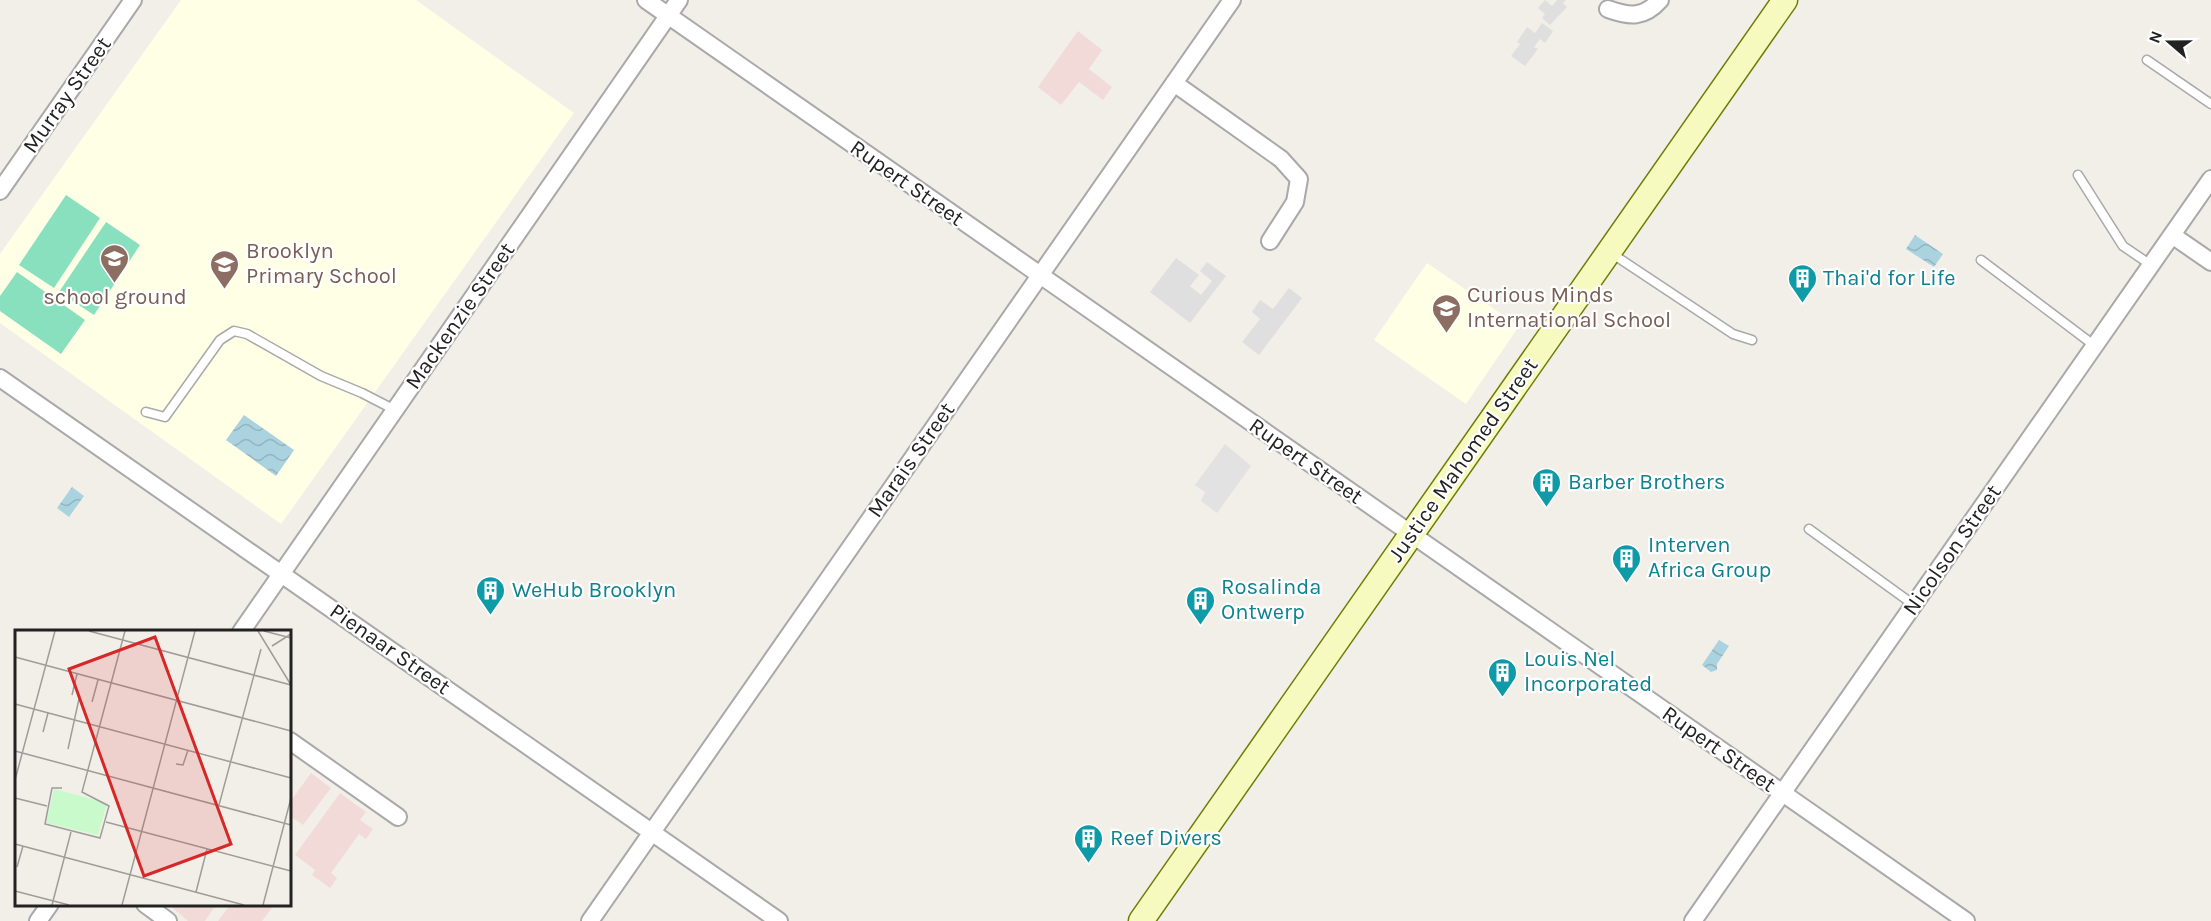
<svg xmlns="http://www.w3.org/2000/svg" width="2211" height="921" font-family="Karla,sans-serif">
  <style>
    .residential { fill: #e0dfdf }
    .commercial { fill: #f2dad9 }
    .education { fill: #ffffe5 }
    .pitch { fill: #88e0be }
    .parking { fill: #e2e2e2 }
    .water { fill: url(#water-waves) }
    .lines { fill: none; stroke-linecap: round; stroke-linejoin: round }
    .lane-casing { stroke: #a9a9a9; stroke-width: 11 }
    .street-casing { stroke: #a9a9a9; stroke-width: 20 }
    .secondary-casing { stroke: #707d05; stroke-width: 27 }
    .lane { stroke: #fff; stroke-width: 8 }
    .street { stroke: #fff; stroke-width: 16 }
    .secondary { stroke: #f7fabf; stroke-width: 24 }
    .labels { text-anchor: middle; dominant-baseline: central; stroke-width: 4.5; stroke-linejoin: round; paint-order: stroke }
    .street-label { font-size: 22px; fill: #222; stroke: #fff }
    .education-label { font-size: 22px; fill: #785e54; stroke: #fff; text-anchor: start }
    .culture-label { font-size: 22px; fill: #0d838f; stroke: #fff; text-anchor: start }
    .inset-road { fill: none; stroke: #9f9d99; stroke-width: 1.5 }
    .view { fill: #d62828; fill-opacity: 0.15; stroke: #d62828; stroke-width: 3 }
    .inset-edge { fill: none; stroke: #222; stroke-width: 3 }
  </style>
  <defs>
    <pattern id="water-waves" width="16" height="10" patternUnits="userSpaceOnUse" patternTransform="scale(1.5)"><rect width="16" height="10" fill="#aad3df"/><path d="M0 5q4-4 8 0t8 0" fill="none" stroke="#92b5bf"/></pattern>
  </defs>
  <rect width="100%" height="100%" fill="#f2efe9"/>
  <path class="residential" d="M1545,0L1552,6L1557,0H1566L1563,3L1567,7L1550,25L1542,18L1545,14L1538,8Z
    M1542,23L1553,31L1545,43L1540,39L1534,47L1538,49L1525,66L1511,56L1520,44L1517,42L1527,27L1535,33Z
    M1176,258L1199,275L1190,286L1201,295L1212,281L1200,271L1207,262L1226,276L1190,323L1150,292Z
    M1289,288L1302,298L1259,355L1242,342L1260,319L1252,312L1260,300L1273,309Z"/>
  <path class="commercial" d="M1078,31L1102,50L1089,69L1112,87L1103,100L1079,82L1061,105L1038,87Z
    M311,773L331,788L303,825L293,818L290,822V796L293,798Z
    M340,793L366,812L360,820L373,829L366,839L359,834L331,873L337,878L330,888L312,875L315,870L295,855Z
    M168,904H216V905L205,921H188Z
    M230,905V904L274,905L262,921H218Z"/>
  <path class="education" d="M181,0H416L574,113L281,524L0,323V254Z
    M1427,263L1519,326L1466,404L1374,340Z"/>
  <path class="pitch" d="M66,195L100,218L54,288L19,265Z
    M106,222L140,245L94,315L59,292Z
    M17,272L85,320L61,354L0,311V296Z"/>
  <path class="parking" d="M1225,444L1251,466L1217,513L1201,501L1205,492L1195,485Z"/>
  <path class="water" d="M1915,235L1943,254L1934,267L1906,249Z
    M244,415L294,450L276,476L226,440Z
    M72,487L84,496L69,517L57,508Z
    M1719,640L1729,646L1717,664V670L1711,672L1702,665Z"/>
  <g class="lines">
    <defs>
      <path id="lane" d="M2147,60L2211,104
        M2078,175L2123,246L2151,265
        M1611,253L1733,334L1752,340
        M1981,260L2095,346
        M146,412L165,417L220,340L234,331L247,334L321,376L362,393L395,410
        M1809,529L1914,605"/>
      <path id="street" d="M646,0L1966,921
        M1608,9C1630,17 1644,18 1660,0
        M1174,83L1281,159L1299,179L1295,202L1270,241
        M0,191L133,0
        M2172,235L2211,262
        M0,378L779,921
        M241,632L679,0
        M290,741L398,817
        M145,904L168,921
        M38,921L50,904
        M590,921L1232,0
        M1693,921L2211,179"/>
      <path id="secondary" d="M1141,921L1785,0"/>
    </defs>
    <use href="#lane" class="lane-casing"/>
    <use href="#street" class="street-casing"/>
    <use href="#secondary" class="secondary-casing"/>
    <use href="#lane" class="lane"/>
    <use href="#street" class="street"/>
    <use href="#secondary" class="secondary"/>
  </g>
  <defs>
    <symbol id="school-pin" viewBox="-11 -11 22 30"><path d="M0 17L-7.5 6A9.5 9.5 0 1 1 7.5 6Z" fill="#8d6e63" stroke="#fff"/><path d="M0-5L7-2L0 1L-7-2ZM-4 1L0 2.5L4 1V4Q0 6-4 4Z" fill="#fff"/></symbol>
    <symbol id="building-pin" viewBox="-11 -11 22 30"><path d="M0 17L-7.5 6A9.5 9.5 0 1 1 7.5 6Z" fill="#0f9aa8" stroke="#fff"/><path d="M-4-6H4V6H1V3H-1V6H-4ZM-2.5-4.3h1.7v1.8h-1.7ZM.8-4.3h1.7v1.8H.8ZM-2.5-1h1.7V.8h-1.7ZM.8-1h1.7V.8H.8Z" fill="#fff"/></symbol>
  </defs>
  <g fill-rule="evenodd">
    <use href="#school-pin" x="98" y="242" width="33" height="45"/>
    <use href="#school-pin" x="208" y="248" width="33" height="45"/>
    <use href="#building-pin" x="1786" y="262" width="33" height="45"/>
    <use href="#school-pin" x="1430" y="292" width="33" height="45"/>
    <use href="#building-pin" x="1530" y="466" width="33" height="45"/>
    <use href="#building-pin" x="1610" y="542" width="33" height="45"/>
    <use href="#building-pin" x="474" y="574" width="33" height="45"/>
    <use href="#building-pin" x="1184" y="584" width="33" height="45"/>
    <use href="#building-pin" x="1486" y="656" width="33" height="45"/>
    <use href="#building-pin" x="1072" y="822" width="33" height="45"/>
  </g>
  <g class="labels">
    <g class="street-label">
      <text transform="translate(67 95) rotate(-55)">Murray Street</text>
      <text transform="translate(907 183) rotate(35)">Rupert Street</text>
      <text transform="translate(460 316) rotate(-55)">Mackenzie Street</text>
      <text transform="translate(911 460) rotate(-55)">Marais Street</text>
      <text transform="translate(1463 460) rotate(-55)">Justice Mahomed Street</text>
      <text transform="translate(1306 461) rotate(35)">Rupert Street</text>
      <text transform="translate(1952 550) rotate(-55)">Nicolson Street</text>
      <text transform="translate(390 649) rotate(35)">Pienaar Street</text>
      <text transform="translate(1719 749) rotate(35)">Rupert Street</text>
    </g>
    <g class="education-label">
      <text x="246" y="251">Brooklyn<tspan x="246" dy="25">Primary School</tspan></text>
      <text x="1467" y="295">Curious Minds<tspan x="1467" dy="25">International School</tspan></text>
      <text x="115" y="297" text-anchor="middle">school ground</text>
    </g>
    <g class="culture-label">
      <text x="1823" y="278">Thai'd for Life</text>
      <text x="1568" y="482">Barber Brothers</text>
      <text x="1648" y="545">Interven<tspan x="1648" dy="25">Africa Group</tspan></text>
      <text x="1221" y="587">Rosalinda<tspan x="1221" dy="25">Ontwerp</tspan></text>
      <text x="512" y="590">WeHub Brooklyn</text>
      <text x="1524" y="659">Louis Nel<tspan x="1524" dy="25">Incorporated</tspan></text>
      <text x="1110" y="838">Reef Divers</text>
    </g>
  </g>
  <g transform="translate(15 630)">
    <rect width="276" height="276" fill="#f2efe9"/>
    <path d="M39,159L92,173L83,205L31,193Z" fill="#c8facc"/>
    <path class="inset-road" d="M74,1L276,55M243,1L276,55M249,1L276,8M257,16L276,4M0,27L276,101M57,65L62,44M77,72L83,50M0,74L276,148M28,102L33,83M53,119L64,69M0,121L276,195M161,134L168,135L173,120M0,150L40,1M47,158H37L30,194L85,208L94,176L67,162L110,1M0,168L32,176M204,175L246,19M91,192L276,241M0,214L229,275M2,237L8,216M0,261L54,275M181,262L192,219M37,275L56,202M107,275L180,1M248,275L276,168"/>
    <path class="view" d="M140,7L216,214L129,246L54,39Z"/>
    <rect width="276" height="276" class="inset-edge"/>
  </g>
  <g transform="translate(2169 42) rotate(290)" stroke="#ffffff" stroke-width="4.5" paint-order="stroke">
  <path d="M0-4.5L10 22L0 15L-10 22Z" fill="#222222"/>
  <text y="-9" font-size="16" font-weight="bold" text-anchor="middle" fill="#222222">N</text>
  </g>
</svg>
